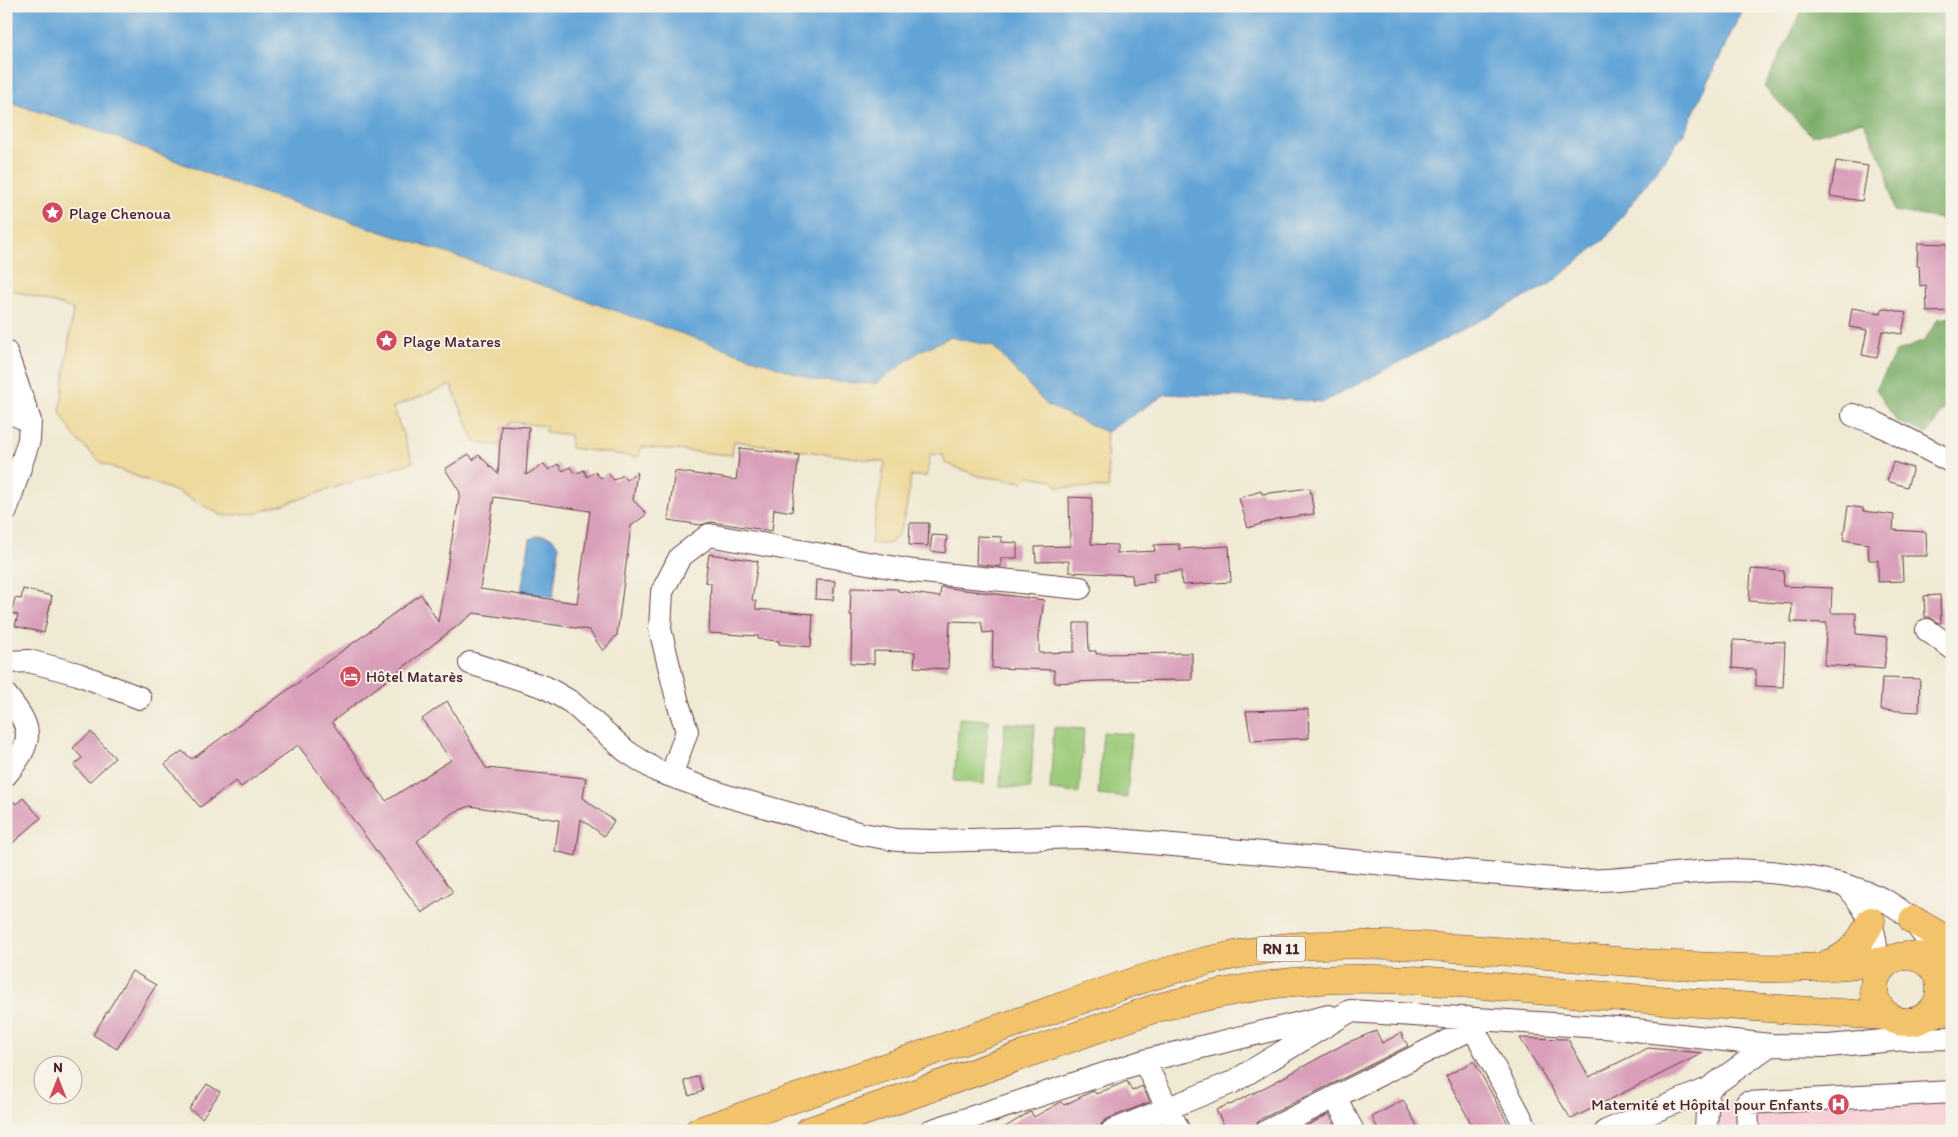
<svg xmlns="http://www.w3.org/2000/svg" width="1958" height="1137" font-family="Itim,sans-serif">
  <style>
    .built { fill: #f6cfd6 }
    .green { fill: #9bca79; stroke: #727452 }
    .forest { fill: #7cae69; stroke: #63664a }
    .sand { fill: #eeda9e; stroke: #9c7c64 }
    .water { fill: #64a4d7; stroke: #576281 }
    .building { fill: #d99eb9; fill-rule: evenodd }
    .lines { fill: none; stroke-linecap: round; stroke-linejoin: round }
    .minor-casing { stroke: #633d44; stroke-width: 24 }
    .major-casing { stroke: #633d44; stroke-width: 29 }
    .highway-casing { stroke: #633d44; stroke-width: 29 }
    .minor { stroke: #fff; stroke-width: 22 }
    .major { stroke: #f2c36a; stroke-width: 28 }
    .highway { stroke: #f2c36a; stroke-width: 28 }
    .labels { text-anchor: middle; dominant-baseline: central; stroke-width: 4; stroke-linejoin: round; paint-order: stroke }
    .shield { fill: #f7f3e8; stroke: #7e5f64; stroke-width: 1 }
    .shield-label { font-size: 15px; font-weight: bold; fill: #4a1f2b }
    .poi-label { font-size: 16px; fill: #4a1f2b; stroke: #f7f3e8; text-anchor: start }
  </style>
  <rect width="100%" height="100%" fill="#f7f3e8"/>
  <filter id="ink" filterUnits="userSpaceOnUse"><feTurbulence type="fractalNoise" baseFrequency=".02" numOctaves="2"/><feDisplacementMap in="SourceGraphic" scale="10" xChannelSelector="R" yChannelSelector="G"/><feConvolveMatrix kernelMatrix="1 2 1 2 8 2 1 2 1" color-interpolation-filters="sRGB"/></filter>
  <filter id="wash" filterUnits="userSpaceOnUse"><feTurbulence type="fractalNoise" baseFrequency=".0096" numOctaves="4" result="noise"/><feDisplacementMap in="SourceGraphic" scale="20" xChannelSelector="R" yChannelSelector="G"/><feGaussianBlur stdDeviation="1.12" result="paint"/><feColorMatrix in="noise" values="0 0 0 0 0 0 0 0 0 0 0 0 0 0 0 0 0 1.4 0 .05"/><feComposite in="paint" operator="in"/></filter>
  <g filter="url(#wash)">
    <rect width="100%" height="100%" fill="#f0ead4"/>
    <path class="built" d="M1952,1086V1131H1718L1717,1111L1735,1097Z"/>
    <path class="green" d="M959,718L988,720L984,784L954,781Z
      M1005,723L1035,725L1030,789L1000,786Z
      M1054,727L1084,729L1079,793L1050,790Z
      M1103,732L1132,734L1127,798L1098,795Z"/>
    <path class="forest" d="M1805,6H1952V221L1894,211L1886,169L1863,121L1812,136L1764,87Z
      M1952,317V397L1928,433L1897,422L1876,389L1896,352L1924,341L1938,319Z"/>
    <path class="sand" d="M6,101L119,138L221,179L501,271L875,383L922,350L950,337L993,346L1047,405L1106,432L1109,488L1058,487L1051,480L1029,476L1023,482L979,476L945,463L943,455L930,454L927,476H911C908,492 906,540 887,544C883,545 876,543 871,543L885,462L734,441L732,455L642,447L638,457L571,448L570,435L545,432L546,426L510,422L505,446L475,442L451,385L393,407L413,462L257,513L223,516L180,493L102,463L76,439L60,412L73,309L6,288Z"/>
    <path class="water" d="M6,6H1744L1684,133L1606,238L1550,284L1323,402L1251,397L1166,394L1106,432L1047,405L993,346L950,337L922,350L875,384L818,381L501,271L221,179L119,138L6,101Z
      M540,535L551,537L559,546L553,597L521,592L530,539Z"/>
    <g id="blocks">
      <path class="building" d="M1836,161L1868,166L1862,201L1830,196Z
        M1918,243L1947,244L1946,271H1952V311L1927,312L1926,285L1920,286L1919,266H1917Z
        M1852,308L1881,313L1882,308L1906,313L1902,334L1882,331L1877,358L1862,355L1867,330L1849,327Z
        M501,425L529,427L526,475L544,464L549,470L558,464L563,471L570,467L575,474L584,470L587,477L595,472L601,478L608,473L614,480L623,475L626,480L637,472L633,500L647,514L631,526L617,635L603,651L589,630L474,613L332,722L386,801L451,760L422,719L447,701L486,768L586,778L583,798L614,821L604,836L581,819L576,856L555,851L559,820L470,806L452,813L417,841L453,892L422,913L298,745L241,787L236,781L200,807L165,764L182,751L192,759L421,594L438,622L460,492L445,469L469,454L473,460L479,455L498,474ZM494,497L590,511L577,603L480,589Z
        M740,448L799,455L792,512L774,509L772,531L711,522L701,525L668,520L675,471L736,480Z
        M1893,462L1913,468L1907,487L1887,481Z
        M1310,488L1314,514L1276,519L1248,528L1239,498L1261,491L1262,494Z
        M1069,497L1092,498L1091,544L1117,545V553L1155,551L1154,545L1179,544V549L1229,546L1231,582L1182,585L1181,571L1153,573L1154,582L1133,584L1132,575L1069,572V561L1036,562L1035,547L1070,546Z
        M1848,506L1863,508V511L1894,515L1893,530L1926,532L1927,556H1902L1903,581L1878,582V560H1869L1868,544L1843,540Z
        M910,523H929L928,546L909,545Z
        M932,535L947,536L945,553L930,551Z
        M977,536L1002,537L1001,542L1017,543V558H1001V567L976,564Z
        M709,554L758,561L752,600L756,601V609L813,614L811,647L779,644V641L758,639V636L709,633L711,583L705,582Z
        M1751,569L1784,571L1783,586L1832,588L1831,613H1856V634L1888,637L1884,669L1824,665L1827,623L1791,622L1792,604L1749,601Z
        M816,580L835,581L833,600L815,599Z
        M941,587L1044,600L1039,635V653L1074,652V623H1088L1089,651H1096V654L1192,653V680L1097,681L1055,683L1054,670L992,668L993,632L983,633L981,622L950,621L948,669L914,667L915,652L874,651V664L851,663L852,616H850L851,588L898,589V591L940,597Z
        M23,589L52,596L44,633L15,626L18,615L11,613L15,598L21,599Z
        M1940,595L1941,623H1939L1929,617H1925L1924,596Z
        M1733,640L1785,642L1783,687L1756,686V670L1732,668Z
        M1882,678L1920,679L1919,712L1880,710Z
        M1308,709L1309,738L1251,741L1246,711Z
        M91,732L115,758L89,782L74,765L82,758L73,748Z
        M6,793L16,804L23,798L41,818L6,849Z
        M132,971L156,985L117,1049L93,1035Z
        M1376,1031L1382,1043L1401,1033L1408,1046L1261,1119L1256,1124L1254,1131H1227L1216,1110L1229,1104L1230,1105L1275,1082L1346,1043Z
        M1520,1038L1568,1039L1589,1077L1648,1048L1703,1053L1571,1119Z
        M1474,1061L1512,1131H1475L1446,1076Z
        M698,1076L703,1091L689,1096L684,1081Z
        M1127,1081L1132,1091L1142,1086L1150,1102L1107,1119L1102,1123L1100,1128L1091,1131H999L1028,1113L1031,1112L1034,1117L1061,1102L1064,1105L1091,1092L1094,1091L1096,1094Z
        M207,1084L220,1092L202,1118L189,1109Z
        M1403,1100L1420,1131H1379L1372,1117Z
        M1329,1114L1338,1131H1302L1301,1129Z"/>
    </g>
  </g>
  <g filter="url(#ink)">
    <use href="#blocks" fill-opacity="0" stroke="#633d44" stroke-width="1"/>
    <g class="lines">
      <defs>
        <path id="minor" d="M6,352L30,421L29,440L6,511
          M6,411L30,421
          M1853,415L1876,423L1952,462
          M1927,630L1952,648
          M6,662L29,661L78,674L140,698
          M470,663L545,687L571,702L626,751L657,771L727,796L862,834L897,840L933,841L1084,837L1576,881C1620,881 1664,874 1709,871C1755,868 1800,874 1844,885C1876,894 1904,906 1923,934
          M6,695C34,730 34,740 6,775
          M671,776L687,731L678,703L660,629L662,592L680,557L709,535L913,571L1080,588
          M1847,886C1872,915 1880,938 1875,976
          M1468,1018L1528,1131
          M1144,1061L1179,1131
          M1335,1097L1353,1131
          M930,1131L1144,1061L1329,1016
          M1112,1131L1233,1082L1350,1011L1617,1028L1770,1045
          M1267,1131L1473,1028
          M1606,1131L1708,1089L1770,1045L1828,1046L1905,1039L1952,1038
          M1706,1131L1708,1089
          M1748,1131L1747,1103L1952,1092"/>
        <path id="major" d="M1913,920L1952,943
          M1911,956L1952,958
          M1928,1015L1952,1008"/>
        <path id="highway" d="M1874 989a33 33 0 1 1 66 0a33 33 0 1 1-66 0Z
          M1827,964C1849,958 1861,941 1871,921
          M699,1131C806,1095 912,1058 1018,1022C1110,990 1204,952 1302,946C1427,939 1551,958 1676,965C1747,969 1820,971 1890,960
          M809,1131L1153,1009C1208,995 1263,983 1320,980C1407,975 1495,987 1581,994C1683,1002 1785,1010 1887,1016"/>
      </defs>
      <use href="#minor" class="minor-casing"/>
      <use href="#major" class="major-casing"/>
      <use href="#highway" class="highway-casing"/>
      <use href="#minor" class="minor"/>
      <use href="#major" class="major"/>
      <use href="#highway" class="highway"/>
    </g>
  </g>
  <defs>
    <symbol id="sight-disc" viewBox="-11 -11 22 22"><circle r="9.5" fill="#d1495b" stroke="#f7f3e8"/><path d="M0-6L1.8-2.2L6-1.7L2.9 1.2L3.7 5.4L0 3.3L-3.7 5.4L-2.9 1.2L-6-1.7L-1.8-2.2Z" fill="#fff"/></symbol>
    <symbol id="hotel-disc" viewBox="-11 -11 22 22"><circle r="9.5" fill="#d1495b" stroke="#f7f3e8"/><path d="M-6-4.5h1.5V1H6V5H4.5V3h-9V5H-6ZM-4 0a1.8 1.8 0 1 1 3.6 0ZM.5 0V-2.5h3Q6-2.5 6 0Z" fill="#fff"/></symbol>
    <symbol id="hospital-disc" viewBox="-11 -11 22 22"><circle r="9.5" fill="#d1495b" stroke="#f7f3e8"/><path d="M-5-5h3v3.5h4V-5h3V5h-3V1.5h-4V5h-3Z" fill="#fff"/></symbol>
  </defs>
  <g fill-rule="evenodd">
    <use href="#sight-disc" x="40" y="200" width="25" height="25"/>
    <use href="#sight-disc" x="374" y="328" width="25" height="25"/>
    <use href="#hotel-disc" x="338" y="664" width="25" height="25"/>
    <use href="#hospital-disc" x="1826" y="1092" width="25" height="25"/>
  </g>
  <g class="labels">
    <rect class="shield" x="1257" y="936.5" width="48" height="25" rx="4"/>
    <g class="shield-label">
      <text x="1281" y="949">RN 11</text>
    </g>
    <g class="poi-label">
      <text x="69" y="213">Plage Chenoua</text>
      <text x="403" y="341">Plage Matares</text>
      <text x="366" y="676">Hôtel Matarès</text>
      <text x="1823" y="1104" text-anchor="end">Maternité et Hôpital pour Enfants</text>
    </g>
  </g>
  <rect width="1958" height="1137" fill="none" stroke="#f7f3e8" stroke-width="25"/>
  <g transform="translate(58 1080)"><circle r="24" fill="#f7f3e8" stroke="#b29e9c"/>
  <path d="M0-4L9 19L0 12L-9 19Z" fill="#d1495b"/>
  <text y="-8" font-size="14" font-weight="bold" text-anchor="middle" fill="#4a1f2b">N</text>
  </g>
</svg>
